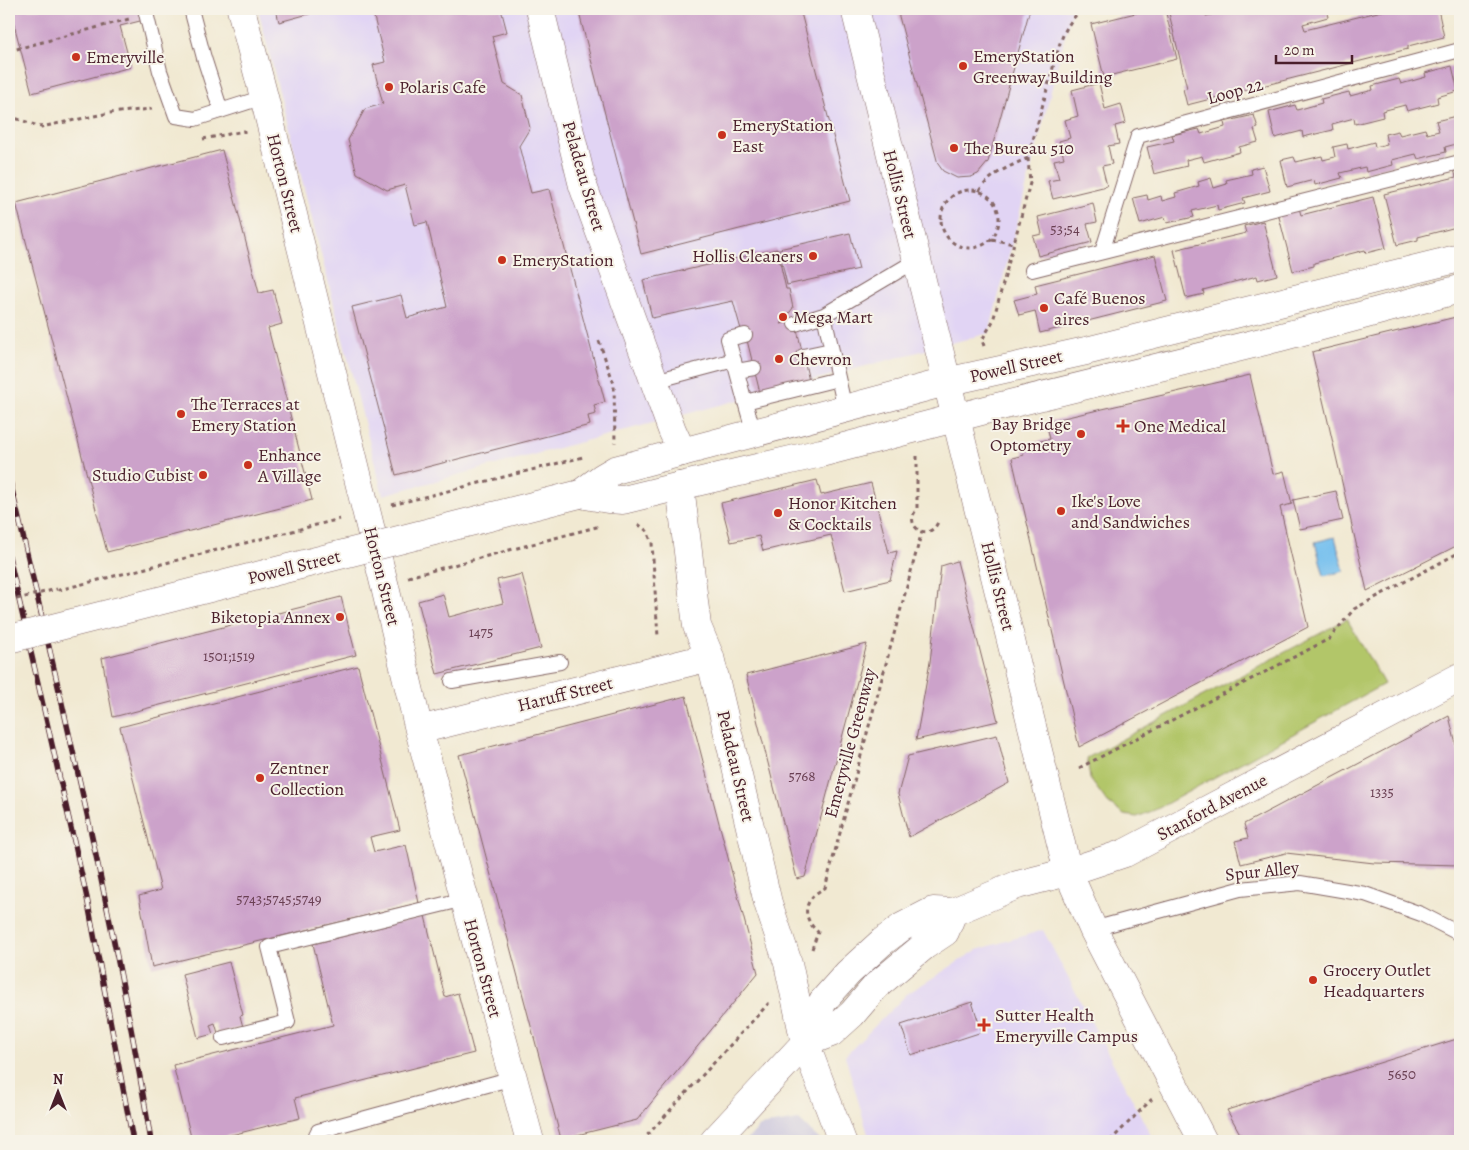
<svg xmlns="http://www.w3.org/2000/svg" width="1469" height="1150" font-family="Alegreya,serif">
  <style>
    .built { fill: #e1d4f4 }
    .industrial { fill: #c5c0db }
    .green { fill: #b2c669; stroke: #7e724a }
    .water { fill: #75bfee; stroke: #606f8c }
    .building { fill: #cca2ca }
    .lines { fill: none; stroke-linecap: round; stroke-linejoin: round }
    .service-casing { stroke: #846665; stroke-width: 16 }
    .minor-casing { stroke: #846665; stroke-width: 29 }
    .tertiary-casing { stroke: #846665; stroke-width: 29 }
    .secondary-casing { stroke: #846665; stroke-width: 29 }
    .path { stroke: #846665; stroke-width: 3; stroke-dasharray: 4 4; stroke-linecap: butt }
    .service { stroke: #fff; stroke-width: 14 }
    .minor { stroke: #fff; stroke-width: 28 }
    .tertiary { stroke: #fff; stroke-width: 28 }
    .secondary { stroke: #fff; stroke-width: 28 }
    .rail-casing { stroke: #4a1f2b; stroke-width: 5.5 }
    .rail { stroke: #f7f3e8; stroke-width: 4; stroke-dasharray: 11; stroke-linecap: butt }
    .secondary-bridge-casing { stroke: #846665; stroke-width: 29; stroke-linecap: butt }
    .path-bridge { stroke: #846665; stroke-width: 3; stroke-dasharray: 4 4; stroke-linecap: butt }
    .secondary-bridge { stroke: #fff; stroke-width: 28 }
    .poi-dot { fill: #c8321e; stroke: #f7f3e8; stroke-width: 2 }
    .labels { text-anchor: middle; dominant-baseline: central; stroke-width: 4; stroke-linejoin: round; paint-order: stroke }
    .number-label { font-size: 15px; fill: #6a4053 }
    .poi-label { font-size: 18px; fill: #4a1f2b; stroke: #f7f3e8; text-anchor: start }
    .street-label { font-size: 18px; fill: #4a1f2b; stroke: #f7f3e8 }
  </style>
  <rect width="100%" height="100%" fill="#f7f3e8"/>
  <filter id="ink" filterUnits="userSpaceOnUse"><feTurbulence type="fractalNoise" baseFrequency=".02" numOctaves="2"/><feDisplacementMap in="SourceGraphic" scale="10" xChannelSelector="R" yChannelSelector="G"/><feConvolveMatrix kernelMatrix="1 2 1 2 8 2 1 2 1" color-interpolation-filters="sRGB"/></filter>
  <filter id="wash" filterUnits="userSpaceOnUse"><feTurbulence type="fractalNoise" baseFrequency=".0096" numOctaves="4" result="noise"/><feDisplacementMap in="SourceGraphic" scale="20" xChannelSelector="R" yChannelSelector="G"/><feGaussianBlur stdDeviation="1.12" result="paint"/><feColorMatrix in="noise" values="0 0 0 0 0 0 0 0 0 0 0 0 0 0 0 0 0 1.4 0 .05"/><feComposite in="paint" operator="in"/></filter>
  <g filter="url(#wash)">
    <rect width="100%" height="100%" fill="#f1e9d2"/>
    <path class="built" d="M258,9H1072L989,333L383,495Z
      M1043,930L1154,1141H870L845,1056L907,994L977,950Z"/>
    <path class="industrial" d="M799,1120L821,1141H746L760,1126Z"/>
    <path class="green" d="M1347,619L1384,684L1157,809L1137,817L1124,815L1108,803L1090,779L1087,758Z"/>
    <path class="water" d="M1335,537L1344,571L1324,576L1315,542Z"/>
    <g id="blocks">
      <path class="building" d="M10,9H141L144,20L120,26L131,67L32,93Z
        M276,9H327L279,22Z
        M372,9H501L507,32L492,36L504,84L522,95L530,128L519,146L531,193L549,189L605,402L594,405L596,414L588,416L590,425L396,475L352,307L401,295L407,318L447,307L427,222L415,225L405,185L387,190L357,173L348,140L365,109L383,104L373,65L385,62Z
        M578,9H800L850,201L641,254Z
        M897,9H1030L988,162L978,174L971,177L957,178L943,171L938,164Z
        M1152,9H1165L1177,59L1104,77L1091,24Z
        M1168,9H1204L1206,16L1235,9H1326L1328,17L1303,24L1305,30L1390,9H1438L1444,37L1408,46V49L1187,105L1183,89L1187,88Z
        M1452,66L1458,91L1437,97L1438,103L1407,111L1405,105L1382,111L1383,117L1355,124L1354,118L1332,124L1333,130L1303,137L1302,131L1275,138L1269,112L1295,105L1297,110L1322,103L1321,99L1349,92L1350,96L1373,90L1372,86L1399,79L1401,84L1426,77L1425,73Z
        M1099,83L1105,109L1121,104L1126,123L1115,126L1119,144L1108,146L1112,164L1102,166L1107,186L1053,199L1048,181L1059,179L1054,160L1064,158L1059,141L1070,138L1065,120L1078,116L1072,90Z
        M1254,115L1258,128L1254,129L1258,142L1239,147L1240,152L1204,162L1202,156L1186,160L1187,166L1154,174L1147,147L1174,141L1172,135L1199,129L1201,134L1225,127L1224,122Z
        M1456,116L1457,121H1460V143L1445,147L1446,152L1418,159L1416,154L1392,160L1393,165L1366,172L1365,167L1340,173L1342,178L1315,185L1314,180L1287,187L1281,160L1294,157L1296,162L1322,156L1323,160L1335,157L1333,147L1347,144L1348,149L1374,142L1375,147L1387,144L1385,134L1398,131L1400,135L1425,129L1427,134L1439,131L1436,121Z
        M222,150L259,293L273,290L282,324L268,328L312,500L107,552L16,203Z
        M1263,166L1270,191L1243,198L1245,203L1218,210L1217,205L1192,211L1194,217L1167,223L1165,217L1140,224L1133,198L1147,195L1148,200L1161,196L1162,201L1176,197L1175,193L1199,186L1198,182L1211,178L1214,188L1227,184L1226,180L1252,174L1251,169Z
        M1460,168V226L1418,237V240L1397,245L1384,194L1456,177L1454,169Z
        M1373,197L1386,248L1366,253L1365,250L1314,263V266L1293,271L1278,213L1299,208L1301,215Z
        M1093,203L1097,222L1087,224L1092,242L1038,256L1033,236L1042,234L1038,217Z
        M1263,221L1277,275L1258,280L1257,276L1203,290L1204,294L1186,298L1174,250L1246,233L1244,226Z
        M850,233L859,269L787,285L779,249Z
        M777,249L786,289H789L793,308L781,324L795,321L809,381L760,393L745,332L742,333L733,301L652,318L643,280Z
        M1155,255L1167,301L1040,333L1035,311L1019,315L1014,300L1037,294L1035,285Z
        M1460,316V544L1367,591L1312,352Z
        M1250,375L1273,474L1284,471L1292,504L1280,507L1308,627L1079,747L1012,458L1024,455L1022,445L1050,439L1046,422Z
        M817,480L821,495L871,483L889,553L897,551L890,580L845,591L831,535L763,551L759,536L731,542L721,503Z
        M1336,491L1343,520L1300,529L1293,500Z
        M957,561L998,721L916,740L930,662L941,566Z
        M522,574L541,648L437,674L418,601L443,594L449,617L503,603L497,580Z
        M341,597L356,655L113,717L102,658Z
        M867,644L805,877L797,879L746,675Z
        M358,666L400,830L370,837L374,852L406,845L419,903L152,967L139,896L161,890L120,727Z
        M686,696L758,973L637,1120L561,1139L459,755Z
        M1449,716L1460,761V865L1374,863L1286,853L1241,864L1235,841L1248,838L1244,824Z
        M997,735L1009,783L909,837L898,794L908,756Z
        M425,916L445,997L458,993L474,1053L295,1098L300,1118L207,1141H192L173,1065L333,1025L313,944Z
        M229,962L243,1015L240,1016L243,1027L218,1033L215,1023L210,1025L213,1034L198,1038L182,974Z
        M972,1002L982,1032L911,1055L901,1025Z
        M1460,1038V1141H1244L1227,1110Z"/>
    </g>
  </g>
  <g filter="url(#ink)">
    <use href="#blocks" fill-opacity="0" stroke="#846665" stroke-width="1"/>
    <g class="lines">
      <defs>
        <path id="service" d="M145,9L160,71L176,116L195,119L264,97
          M191,9L204,58L221,111
          M1102,252L1138,136L1460,50
          M1032,270L1460,162
          M795,324L824,315
          M745,335L728,339L745,402L838,379
          M803,356L831,350
          M737,371L754,368
          M655,381L734,360
          M745,402L754,433
          M845,409L824,315L917,260
          M452,681L560,662
          M1093,929L1240,889L1300,883L1365,894L1421,914L1460,934
          M223,1038L288,1022L269,947L465,899
          M313,1141L318,1131L513,1078"/>
        <path id="minor" d="M241,9L264,97L385,587L419,730L530,1141
          M540,9L583,186L672,430L682,452
          M680,486L697,626L710,657L768,903L788,963L805,1043L842,1141
          M419,730L710,657
          M805,1043L831,1033L852,1014L876,986L924,946L945,932L953,912
          M714,1141L805,1043L823,1001L848,973L882,942L902,927L933,911L953,912L1017,885L1068,872L1125,853L1460,677"/>
        <path id="tertiary" d="M855,9L1068,872L1093,929L1203,1141"/>
        <path id="secondary" d="M580,494L603,477L615,470L682,452L946,382L1086,351L1460,258
          M580,494L608,499L623,500L680,486L821,453L997,407L1281,337L1460,289"/>
      </defs>
      <use href="#service" class="service-casing"/>
      <use href="#minor" class="minor-casing"/>
      <use href="#tertiary" class="tertiary-casing"/>
      <use href="#secondary" class="secondary-casing"/>
      <path class="path" d="M9,51L129,19
        M9,116L41,127L109,113L152,109
        M203,139L244,131V133
        M941 219a29 29 0 1 1 58 0a29 29 0 1 1-58 0Z
        M979,191C990,174 1010,166 1028,158
        M992,239L1013,244
        M599,341L614,384L615,443
        M984,346L982,340L993,321L1030,183L1028,158L1059,46C1064,31 1070,20 1082,9
        M917,456V509C902,526 929,543 938,522
        M392,505L583,457
        M638,524L647,531L652,543L658,637
        M408,577L600,526
        M59,591V590L340,519
        M1079,768L1329,639L1354,609L1460,552
        M812,949L818,932C800,916 804,898 825,888L922,531
        M642,1141L769,1003
        M1110,1141L1152,1099"/>
      <use href="#service" class="service"/>
      <use href="#minor" class="minor"/>
      <use href="#tertiary" class="tertiary"/>
      <use href="#secondary" class="secondary"/>
      <defs>
        <path id="rail" d="M9,477C61,697 114,918 151,1141
          M9,556L87,898L133,1141"/>
      </defs>
      <use href="#rail" class="rail-casing"/>
      <use href="#rail" class="rail"/>
      <defs>
        <path id="secondary-bridge" d="M9,639L580,494"/>
      </defs>
      <use href="#secondary-bridge" class="secondary-bridge-casing"/>
      <path class="path-bridge" d="M9,601L57,589"/>
      <use href="#secondary-bridge" class="secondary-bridge"/>
    </g>
  </g>
  <g class="poi-dot">
    <circle cx="76" cy="57" r="5"/>
    <circle cx="963" cy="66" r="5"/>
    <circle cx="389" cy="87" r="5"/>
    <circle cx="722" cy="135" r="5"/>
    <circle cx="954" cy="148" r="5"/>
    <circle cx="813" cy="256" r="5"/>
    <circle cx="502" cy="260" r="5"/>
    <circle cx="1044" cy="308" r="5"/>
    <circle cx="783" cy="317" r="5"/>
    <circle cx="779" cy="359" r="5"/>
    <circle cx="181" cy="414" r="5"/>
    <path d="M1120.5 418.5h5v5h5v5h-5v5h-5v-5h-5v-5h5z"/>
    <circle cx="1081" cy="434" r="5"/>
    <circle cx="248" cy="465" r="5"/>
    <circle cx="203" cy="475" r="5"/>
    <circle cx="1061" cy="511" r="5"/>
    <circle cx="778" cy="513" r="5"/>
    <circle cx="340" cy="617" r="5"/>
    <circle cx="260" cy="778" r="5"/>
    <circle cx="1313" cy="980" r="5"/>
    <path d="M981.5 1017.5h5v5h5v5h-5v5h-5v-5h-5v-5h5z"/>
  </g>
  <g class="labels">
    <g class="number-label">
      <text x="1065" y="229">53;54</text>
      <text x="481" y="632">1475</text>
      <text x="229" y="656">1501;1519</text>
      <text x="802" y="776">5768</text>
      <text x="1382" y="792">1335</text>
      <text x="279" y="899">5743;5745;5749</text>
      <text x="1402" y="1074">5650</text>
    </g>
    <g class="poi-label">
      <text x="973" y="56">EmeryStation<tspan x="973" dy="21">Greenway Building</tspan></text>
      <text x="86" y="57">Emeryville</text>
      <text x="399" y="87">Polaris Cafe</text>
      <text x="732" y="125">EmeryStation<tspan x="732" dy="21">East</tspan></text>
      <text x="964" y="148">The Bureau 510</text>
      <text x="803" y="256" text-anchor="end">Hollis Cleaners</text>
      <text x="512" y="260">EmeryStation</text>
      <text x="1054" y="298">Café Buenos<tspan x="1054" dy="21">aires</tspan></text>
      <text x="793" y="317">Mega Mart</text>
      <text x="789" y="359">Chevron</text>
      <text x="191" y="404">The Terraces at<tspan x="191" dy="21">Emery Station</tspan></text>
      <text x="1071" y="424" text-anchor="end">Bay Bridge<tspan x="1071" dy="21">Optometry</tspan></text>
      <text x="1134" y="426">One Medical</text>
      <text x="258" y="455">Enhance<tspan x="258" dy="21">A Village</tspan></text>
      <text x="193" y="475" text-anchor="end">Studio Cubist</text>
      <text x="1071" y="501">Ike's Love<tspan x="1071" dy="21">and Sandwiches</tspan></text>
      <text x="788" y="503">Honor Kitchen<tspan x="788" dy="21">&amp; Cocktails</tspan></text>
      <text x="330" y="617" text-anchor="end">Biketopia Annex</text>
      <text x="270" y="768">Zentner<tspan x="270" dy="21">Collection</tspan></text>
      <text x="1323" y="970">Grocery Outlet<tspan x="1323" dy="21">Headquarters</tspan></text>
      <text x="995" y="1015">Sutter Health<tspan x="995" dy="21">Emeryville Campus</tspan></text>
    </g>
    <g class="street-label">
      <text transform="translate(1235 91) rotate(-15)">Loop 22</text>
      <text transform="translate(584 176) rotate(74)">Peladeau Street</text>
      <text transform="translate(285 183) rotate(76)">Horton Street</text>
      <text transform="translate(900 194) rotate(76)">Hollis Street</text>
      <text transform="translate(1016 366) rotate(-13)">Powell Street</text>
      <text transform="translate(294 567) rotate(-14)">Powell Street</text>
      <text transform="translate(382 576) rotate(76)">Horton Street</text>
      <text transform="translate(998 586) rotate(76)">Hollis Street</text>
      <text transform="translate(565 694) rotate(-14)">Haruff Street</text>
      <text transform="translate(850 743) rotate(-75)">Emeryville Greenway</text>
      <text transform="translate(736 766) rotate(77)">Peladeau Street</text>
      <text transform="translate(1212 807) rotate(-28)">Stanford Avenue</text>
      <text transform="translate(1262 871) rotate(-6)">Spur Alley</text>
      <text transform="translate(483 968) rotate(75)">Horton Street</text>
    </g>
  </g>
  <rect width="1469" height="1150" fill="none" stroke="#f7f3e8" stroke-width="30"/>
  <g transform="translate(58 1092)" stroke="#f7f3e8" stroke-width="4" paint-order="stroke">
  <path d="M0-4L9 19L0 12L-9 19Z" fill="#4a1f2b"/>
  <text y="-8" font-size="14" font-weight="bold" text-anchor="middle" fill="#4a1f2b">N</text>
  </g>
  <path d="M1276 55v8h76v-8" fill="none" stroke="#4a1f2b" stroke-width="2.5"/>
  <text x="1284" y="55" font-size="15" fill="#4a1f2b" stroke="#f7f3e8" stroke-width="4" paint-order="stroke">20 m</text>
</svg>
